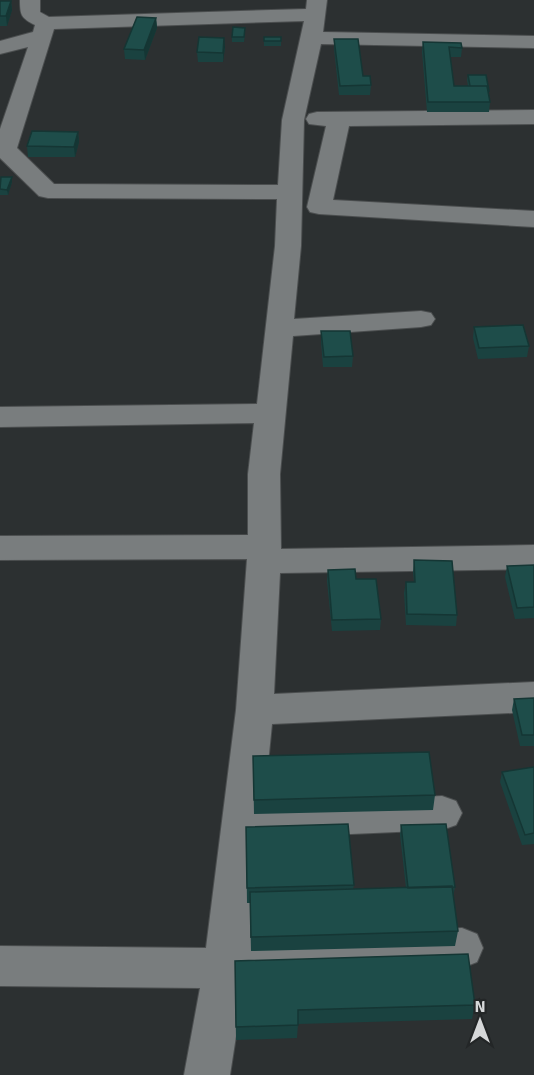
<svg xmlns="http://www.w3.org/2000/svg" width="534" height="1075" font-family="Signika,sans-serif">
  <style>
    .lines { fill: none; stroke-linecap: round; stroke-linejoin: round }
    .minor-casing { stroke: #4b4e4f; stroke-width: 2 }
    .minor { fill: #797d7e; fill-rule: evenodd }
    .wall { fill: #1a4240 }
    .shaded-wall { fill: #153634 }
    .building { fill: #1e4d4a; stroke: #153634; stroke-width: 1.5 }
  </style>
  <rect width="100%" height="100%" fill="#2c3031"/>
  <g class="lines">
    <defs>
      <path id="minor" d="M20,0H40V12L49,17L306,9L307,0H327L323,32L534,36V48L321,44L304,120L301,246L294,319L421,311L431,313L435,319L431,325L421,327L293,336L280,474L281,549L534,545V569L280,573L274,694L534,682V712L272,724L264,804L442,796L456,801L462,813L456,825L442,830L260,838L250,938L462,928L477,934L483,948L477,962L462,968L245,978L230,1075H184L200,988L0,986V946L206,948L236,710L247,559L0,560V536L248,535V474L254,423L0,427V407L257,404L275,246L277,199L48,198L39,196L0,158V129L28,47L0,54V41L33,32L35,25C21,18 20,15 20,0ZM304,21L282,120L278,185L54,184L17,148L54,29Z
        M534,110V124L349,126L333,200L534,211V227L319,214L310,212L307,207L326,126L309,124L306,119L309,114L317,112Z"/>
    </defs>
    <use href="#minor" class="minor-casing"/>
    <use href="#minor" class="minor"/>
  </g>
  <path class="wall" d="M0,1H11L12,10L7,26H0Z
    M156,18L157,28L145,60L125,59L124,49Z
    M245,33L244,42H232V37Z
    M264,37H281V46H264Z
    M334,39L371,85L370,95H339L334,49Z
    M423,42L462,48L461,57H450L454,86H468L467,80L468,75L489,91V95L490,102L489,112H427L422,52Z
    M225,47L223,62H198L197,52Z
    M78,132L79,142L75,157H28L27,146Z
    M12,177V182L8,195H0V178Z
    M474,327L529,346L527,357L478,359L473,338Z
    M321,331L353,356L352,367H323L321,342Z
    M414,560L457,615L456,626L406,625L404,593L406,582H414L413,572Z
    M534,565V618L515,619L505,577L507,566Z
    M328,570L356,579L381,619L380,630L332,631L327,581Z
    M534,698V746H520L512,710L514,699Z
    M253,756L435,795L433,810L254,814Z
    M534,767V844L522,845L500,782L502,772Z
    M401,825L455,887L453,897L458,931L455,946L251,951L250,903H247L246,827L354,885L353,889L406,888L400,835Z
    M235,961L475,1005L472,1019L298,1024L297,1038L236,1040Z"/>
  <path class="shaded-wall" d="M11,1L12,10L7,26L6,16Z
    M156,18L157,28L145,60L144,50Z
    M224,38L225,47L223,62V53Z
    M78,132L79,142L75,157L74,147Z
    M12,177V182L8,195L7,190Z"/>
  <path class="building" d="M0,1H11L6,16H0Z
    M137,17L156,18L144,50L124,49Z
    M233,27L245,28L244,37H232Z
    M199,37L224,38L223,53L197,52Z
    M264,37H281V41H264Z
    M334,39H358L363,76H370L371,85L340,86Z
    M423,42L461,43L462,48L449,47L454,86H487L490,102H428Z
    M468,75H486L489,91H488L487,86H470Z
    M32,131L78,132L74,147L27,146Z
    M1,177H12L7,190L0,189Z
    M523,325L529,346L479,348L474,327Z
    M321,331H350L353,356L324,357Z
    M414,560L452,561L457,615L407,614L406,582H415Z
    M534,565V607L517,608L507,566Z
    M355,569L356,579H376L381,619L332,620L328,570Z
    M534,698V735H522L514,699Z
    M429,752L435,795L254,800L253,756Z
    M534,767V833L525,835L502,772Z
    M348,824L354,885L247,888L246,827Z
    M446,824L455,887L408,888L401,825Z
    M452,886L458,931L251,937L250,892Z
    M468,954L475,1005L298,1010V1025L236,1027L235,961Z"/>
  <g transform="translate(480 1021)" stroke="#232627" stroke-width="4.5" paint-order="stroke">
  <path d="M0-4.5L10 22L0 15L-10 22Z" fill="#d6d8d9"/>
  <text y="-9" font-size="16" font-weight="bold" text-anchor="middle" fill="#d6d8d9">N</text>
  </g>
</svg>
